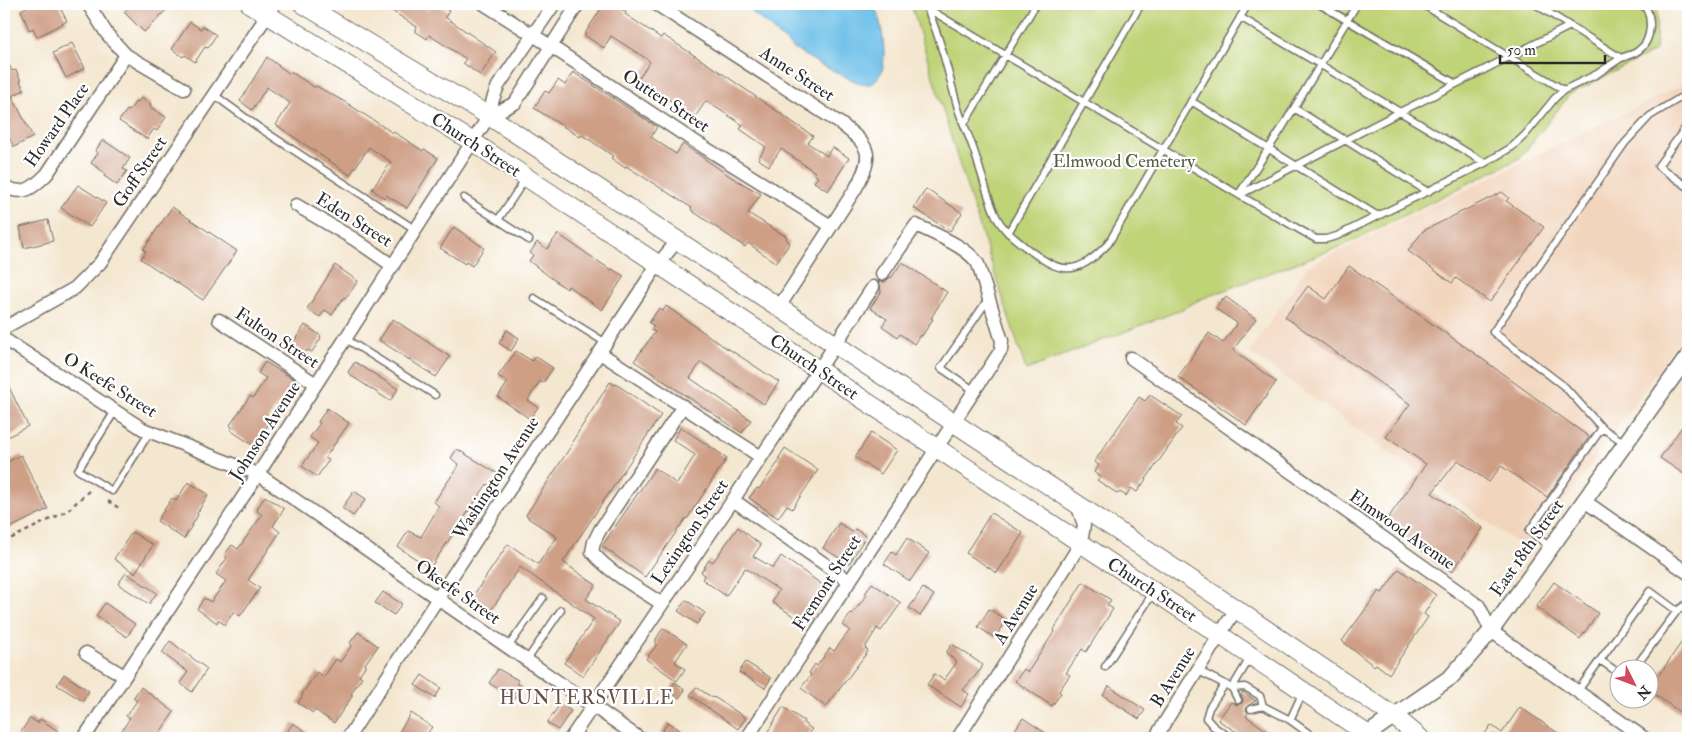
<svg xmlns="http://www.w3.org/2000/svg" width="1692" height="742" font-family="'IM FELL Double Pica',serif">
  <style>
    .built { fill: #f2d5bd }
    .green { fill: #bfd377; stroke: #757f51 }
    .water { fill: #6cbfe8; stroke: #4c758a }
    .building { fill: #ce9e85 }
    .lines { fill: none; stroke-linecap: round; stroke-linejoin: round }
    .service-casing { stroke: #716d65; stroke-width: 9 }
    .minor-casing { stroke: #716d65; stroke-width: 15 }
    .tertiary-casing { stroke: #716d65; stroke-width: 18 }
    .secondary-casing { stroke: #716d65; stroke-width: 20 }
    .path { stroke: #716d65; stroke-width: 2.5; stroke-dasharray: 4 4; stroke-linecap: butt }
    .service { stroke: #fff; stroke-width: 6 }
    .minor { stroke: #fff; stroke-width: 12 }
    .tertiary { stroke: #fff; stroke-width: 15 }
    .secondary { stroke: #fff; stroke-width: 18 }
    .labels { text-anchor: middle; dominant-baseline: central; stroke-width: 4.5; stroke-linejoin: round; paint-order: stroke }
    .street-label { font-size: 18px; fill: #2b2b2b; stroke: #fff }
    .park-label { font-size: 18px; fill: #575d42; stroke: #fff }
    .neighbourhood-label { font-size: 19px; letter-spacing: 1px; fill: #64534a; stroke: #fff }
  </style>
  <rect width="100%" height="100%" fill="#fff"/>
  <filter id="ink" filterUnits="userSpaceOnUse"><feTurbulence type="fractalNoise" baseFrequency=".02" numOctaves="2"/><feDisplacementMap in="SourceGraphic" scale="10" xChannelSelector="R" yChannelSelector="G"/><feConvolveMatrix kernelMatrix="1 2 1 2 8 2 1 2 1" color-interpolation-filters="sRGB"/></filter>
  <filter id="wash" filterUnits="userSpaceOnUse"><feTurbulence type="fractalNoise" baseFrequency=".0096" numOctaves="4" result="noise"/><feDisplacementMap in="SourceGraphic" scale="20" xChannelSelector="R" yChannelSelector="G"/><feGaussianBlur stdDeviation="1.12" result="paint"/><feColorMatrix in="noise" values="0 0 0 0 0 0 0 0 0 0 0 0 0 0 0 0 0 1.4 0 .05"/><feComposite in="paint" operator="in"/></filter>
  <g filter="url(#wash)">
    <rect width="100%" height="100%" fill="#f4e7d0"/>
    <path class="built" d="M1688,82V328L1529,552L1249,352L1308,266Z"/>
    <path class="green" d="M911,4H1658L1655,51L1570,94L1520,158L1344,245L1201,299L1178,311L1026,370L958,160Z"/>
    <path class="water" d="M743,4H873C882,19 887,54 882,71C880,76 875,80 872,84H861L821,65L794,49Z"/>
    <g id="blocks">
      <path class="building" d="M33,4H58L67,21L37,37L33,28L29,30L21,10Z
        M132,4H172L144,32L124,12Z
        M381,4H417L428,11L433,4H437L449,11L445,17L496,52L480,75L463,63L466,59L429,35L427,39L415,31L417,27Z
        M604,4H613L626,12L625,14L661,38L663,35L723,74L813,136L808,143L827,156L832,147L849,158L828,191L814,182L818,177L814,174L815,172L781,149L769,166L758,159L766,147L740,129L743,125L706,101L695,117L638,79L650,62L647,59L611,36L604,48L584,35Z
        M190,22L201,29L203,26L216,35L208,48L205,47L195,62L185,55L183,57L172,49Z
        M72,43L85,68L66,78L53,53Z
        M4,53L12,71L16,70L21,81H20L24,90L12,96L33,137L14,147L4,127Z
        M267,57L290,74L291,72L314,87L316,86L345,102L393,133L394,132L423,151L424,149L438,158L407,208L386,195L384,198L372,189L391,162L369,147L350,175L276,125L290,103L267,87L252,110L240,101Z
        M573,72L657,127L651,137L676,154L683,144L731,177L761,194L748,213L787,237L786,239L790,243L776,263L748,243L745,247L691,210L692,208L626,166L625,168L611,158L613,156L587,138L581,135L580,137L534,108L545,91L549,93L558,80L565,85Z
        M141,98L151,104L150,107L166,117L157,131L154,129L147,139L119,121L127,110L129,111L136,101L138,102Z
        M103,140L130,158L123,169L127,171L117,185L104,176L105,173L91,163L98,153L95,151Z
        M78,185L106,203L90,227L61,208Z
        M926,189L962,213L950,231L914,208Z
        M1502,192L1509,198L1506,201L1544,227L1490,302L1456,278L1452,283L1408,251L1423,231Z
        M172,207L237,251L203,300L141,259L146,251L143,250Z
        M48,220L53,241L24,248L20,227Z
        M454,227L484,248L472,266L466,262L465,264L440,248Z
        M558,234L611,270L612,269L624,276L602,310L568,286L567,289L558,283L529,261L533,255L530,253L537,242L547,249Z
        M902,262L947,292L931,318L933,319L922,336L920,335L914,344L900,334L898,337L882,326L887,319L870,308L881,292L880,284L878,281L885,282L890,277L891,278Z
        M335,265L358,281L346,298L344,297L332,315L325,310L320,317L307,309Z
        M1349,266L1474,353L1589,437L1547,497L1501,466L1489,482L1458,460L1432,493L1483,528L1452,572L1384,524L1426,464L1386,437L1410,404L1285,317L1308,286L1326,299Z
        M1226,297L1256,319L1233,350L1276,382L1246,425L1178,377L1209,333L1223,343L1237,323L1216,309L1222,299L1223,301Z
        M666,306L729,350V349L779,382L764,404L701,362L690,378L751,420L742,433L634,361L655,332L651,330L654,326L649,323L659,308L663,311Z
        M393,319L450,357L436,377L379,340Z
        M305,325L321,336L320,337L321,338L312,352L307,350L303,356L290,347Z
        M507,330L519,338L511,351L499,343Z
        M516,351L532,361L535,356L553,368L543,383L540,381L528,400L538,407L530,419L498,397L508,382L498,376Z
        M265,362L297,381L290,392L288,391L273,411L268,421L270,422L254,446L230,430L232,427L230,425L250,396L253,398L266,378L258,373Z
        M355,362L398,389L390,401L350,375L348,372Z
        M4,377L28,426L4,439Z
        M610,382L615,385L616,384L661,415L563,562L596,585L586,599L620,622L583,676L564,663L594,619L520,567L490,612L471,599L508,544L538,564L557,537L528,518L529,517L526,515L573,443L572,442Z
        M1150,395L1182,416L1176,424L1182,428L1137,492L1131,488L1126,496L1120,492L1118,494L1097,480L1100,477L1094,472L1099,465L1094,462L1139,397L1145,401Z
        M327,408L349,423L325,458L329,460L317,477L302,466L318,443L310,437L320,423L318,422Z
        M1688,418V477L1660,458Z
        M681,427L727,458L687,519L686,518L645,577L602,546L655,468L677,484L695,455L673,440Z
        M871,433L897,450L881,474L855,457Z
        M785,448L818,470L792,509L787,505L778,518L749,498L757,488L759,489L780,460L778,459Z
        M457,449L498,474L490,486L487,484L430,568L398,547L408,531L421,537L439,506L434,502L459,465L451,458Z
        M21,455L48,509L4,531V464Z
        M188,482L208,494L197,514L198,515L184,539L157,521L172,498L176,501Z
        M354,491L366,499L353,516L342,508Z
        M265,496L284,509L273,526L280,532L248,580L260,588L240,616L234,611L225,625L218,620L217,623L197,609L204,598L211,602L226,581L216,574L227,558L224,555L232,545L238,549L262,515L257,511L258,510L257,509Z
        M991,513L1023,533L997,573L966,553Z
        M839,523L852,532L855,529L866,536L849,564L823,548Z
        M738,527L761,545L753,556L773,568L781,556L823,585L813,601L820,605L807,625L772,602L779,590L745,568L726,596L702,579L705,575L701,572L709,560L713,562Z
        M132,532L153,545L135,573L114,559Z
        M907,538L929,553L910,581L884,564L892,552L896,555Z
        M1399,569L1436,595L1424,614L1428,617L1389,674L1376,664L1374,666L1342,641L1379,591L1382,593Z
        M126,573L157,593L149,604L118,584Z
        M1083,582L1111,600L1107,605L1113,609L1086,652L1082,649L1066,673L1070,675L1059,691L1061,693L1052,706L1015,681L1024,669L1028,672L1054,632L1053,631Z
        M1554,582L1598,613L1580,639L1536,607Z
        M872,583L901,603L881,631L877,628L865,648L868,650L866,654L826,707L801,688L811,675L809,673L815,664L817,666L830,648L834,651L850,630L843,625L851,613L852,614L867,595L865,594Z
        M923,588L934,595L920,616L909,608Z
        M383,592L402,604L394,615L375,603Z
        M686,600L705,613L697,624L678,611Z
        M105,603L135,624L127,637L96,616Z
        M989,609L1007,620L995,638L978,627Z
        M663,628L687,644L675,662L685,669L677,681L646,659L656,646V639Z
        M358,632L378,646L365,664L366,665L359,675L362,677L351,694L353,695L334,723L315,710L313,713L298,703L303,695L302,694L317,672L324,677L336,659L340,662L352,645L350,643Z
        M1688,633V718L1650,691V688Z
        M170,641L207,669L192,692L180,683L188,672L162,653Z
        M952,644L983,665L981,668H982L963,690L969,694L961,707L927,685L934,674L944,680L957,662L946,653Z
        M746,662L771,678L765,688L739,672Z
        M498,669L518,680L516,683L522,686L514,699L489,683Z
        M64,674L89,691L83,701L57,685Z
        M422,675L441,688L435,698L415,685Z
        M675,682L685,690L679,698L669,691Z
        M1109,686L1145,710L1139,719L1103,695Z
        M141,687L174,712L156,738H117L130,718L126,716L137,701L133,698Z
        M696,687L713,698L714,697L746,718L738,729L690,695Z
        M1243,692L1256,701L1247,706L1246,710L1248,713L1246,716L1277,738H1246L1218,720L1231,702L1237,705L1242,703L1243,700L1241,695Z
        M560,704L571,711L558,730L547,723Z
        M783,707L804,721L803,723L812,729L805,738H764Z
        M1520,707L1565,738H1482L1491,725L1502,733Z
        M411,713L432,727L424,738H395Z
        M30,718L38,723L40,719L58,731L54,738H17Z
        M1023,718L1053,738H1019L1012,734Z
        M668,722L677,728L691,738H668L661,733Z
        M293,723L316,738H283Z"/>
    </g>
  </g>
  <g filter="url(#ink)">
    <use href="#blocks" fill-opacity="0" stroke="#716d65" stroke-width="1"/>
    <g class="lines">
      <defs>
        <path id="service" d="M925,4C941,38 947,69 957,105C961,120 968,133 973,148C981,170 986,194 996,216C1002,229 1013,237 1024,246C1060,274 1075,278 1108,244L1248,4
          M933,4L927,8L1239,195L1316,239H1326L1337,236L1485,163
          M1319,4L1456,84L1509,57L1564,90
          M1422,4L1509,57L1570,26
          M1535,4L1621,58C1626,56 1635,54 1639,50C1652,41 1654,14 1642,4
          M1240,17L1400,112L1456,84
          M213,94L258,127L416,230
          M1191,101L1378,216
          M1294,108L1428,192
          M964,124L1036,4
          M1688,124L1658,166L1688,187
          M1239,194L1282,128L1357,4
          M1239,195L1400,112L1485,163L1512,147L1525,135L1555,98L1564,90L1597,74L1621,58
          M464,198L529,240
          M498,220L526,178
          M1008,233L1141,4
          M534,298L606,343
          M346,339L435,395
          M975,391L941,368L989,298
          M115,411L78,470L112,491L150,432
          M1625,443L1602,428L1565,387L1493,332L1625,143L1650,116L1688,93
          M1550,547L1529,531L1602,428
          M508,647L543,598
          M527,660L561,610
          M1600,660L1620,674
          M1105,667L1153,593
          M1197,670L1232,688L1250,658
          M1633,670L1677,611
          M1225,684L1209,708L1206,718L1214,727L1231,738
          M1577,692L1650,591L1677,611L1688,603
          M1238,700L1232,688L1245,687L1260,696L1263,706L1290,720L1315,738
          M1251,709L1263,706
          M1290,720L1303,692"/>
        <path id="minor" d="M88,4L107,34L126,55L184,89
          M484,4L552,47L683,134L831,226
          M656,4L841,124C871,147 874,154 856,188L779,307
          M489,116L515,103L578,4
          M4,186C23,197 33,188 47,174L126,55
          M296,205L354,239L393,266
          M219,320L316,384
          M4,328L75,288L100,263L275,4
          M4,339L143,429L258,474L639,738
          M600,353L761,457
          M1131,358L1479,606L1491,631L1644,738
          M733,500L849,581
          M1583,500L1688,573
          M662,604C638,588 611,574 592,552L594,542L600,530L683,406
          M86,653L124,676
          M84,738L262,468L489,116L493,99L498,86L554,4
          M348,738L445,587L658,264L678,240
          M571,738L733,500L873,287
          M747,738L1001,350L1002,341L978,264C968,247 934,234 916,225L882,274
          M958,738L1081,543L1084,525L1077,504
          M1155,738L1236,609"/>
        <path id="tertiary" d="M1368,734L1451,677L1491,631L1688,356"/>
        <path id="secondary" d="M250,4L473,142L1220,635L1373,738
          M303,4L489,116L1236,609L1395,717L1420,738"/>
      </defs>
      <use href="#service" class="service-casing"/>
      <use href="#minor" class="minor-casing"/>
      <use href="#tertiary" class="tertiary-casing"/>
      <use href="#secondary" class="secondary-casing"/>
      <path class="path" d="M108,501L119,508
        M4,542L67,511L91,489"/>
      <use href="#service" class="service"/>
      <use href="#minor" class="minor"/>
      <use href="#tertiary" class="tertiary"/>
      <use href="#secondary" class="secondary"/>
    </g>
  </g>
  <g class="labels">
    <g class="street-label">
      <text transform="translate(797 74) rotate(33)">Anne Street</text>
      <text transform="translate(666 101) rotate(33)">Outten Street</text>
      <text transform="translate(57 125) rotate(-55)">Howard Place</text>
      <text transform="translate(476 145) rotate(33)">Church Street</text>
      <text transform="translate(140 172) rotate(-56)">Goff Street</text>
      <text transform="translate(354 220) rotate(32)">Eden Street</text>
      <text transform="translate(277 338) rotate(33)">Fulton Street</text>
      <text transform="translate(814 367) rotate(34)">Church Street</text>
      <text transform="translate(110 385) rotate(32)">O Keefe Street</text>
      <text transform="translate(265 431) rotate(-57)">Johnson Avenue</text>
      <text transform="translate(496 478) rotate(-57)">Washington Avenue</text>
      <text transform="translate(1402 530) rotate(35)">Elmwood Avenue</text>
      <text transform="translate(690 532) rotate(-56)">Lexington Street</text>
      <text transform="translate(1527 548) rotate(-55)">East 18th Street</text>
      <text transform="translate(827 583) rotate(-57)">Fremont Street</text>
      <text transform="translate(1152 590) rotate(33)">Church Street</text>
      <text transform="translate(458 592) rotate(35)">Okeefe Street</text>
      <text transform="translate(1016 614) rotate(-58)">A Avenue</text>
      <text transform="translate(1173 677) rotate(-58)">B Avenue</text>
    </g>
    <g class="park-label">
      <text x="1124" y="161">Elmwood Cemetery</text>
    </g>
    <g class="neighbourhood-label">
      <text x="587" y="698">HUNTERSVILLE</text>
    </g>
  </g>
  <rect width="1692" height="742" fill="none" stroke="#fff" stroke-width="20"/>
  <g transform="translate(1634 684) rotate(132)"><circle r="24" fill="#ffffff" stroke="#aaaaaa"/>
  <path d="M0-4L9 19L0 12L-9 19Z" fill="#d1495b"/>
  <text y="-8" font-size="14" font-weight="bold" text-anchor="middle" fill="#2b2b2b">N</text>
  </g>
  <path d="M1500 55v8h105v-8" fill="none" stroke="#2b2b2b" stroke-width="2.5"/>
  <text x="1507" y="55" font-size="15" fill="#2b2b2b" stroke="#ffffff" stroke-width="4" paint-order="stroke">50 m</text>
</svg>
